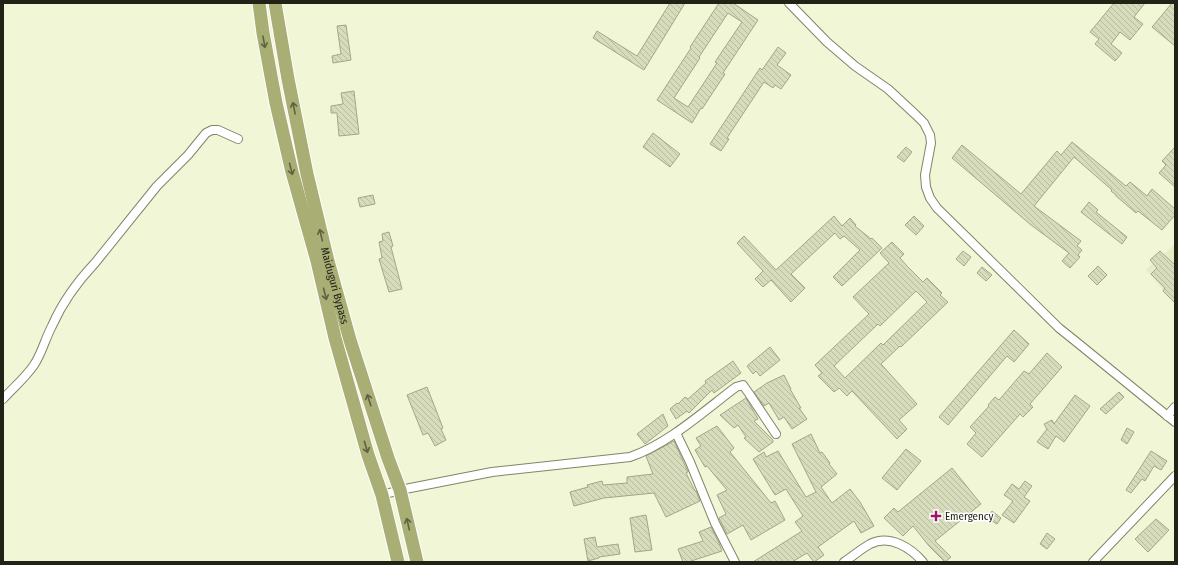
<svg xmlns="http://www.w3.org/2000/svg" width="1178" height="565" font-family="'Fira Sans Condensed',sans-serif">
  <style>
    .built { fill: #e6ecc4 }
    .building { fill: url(#building-back-hatch); stroke: #a2a788; fill-rule: evenodd }
    .lines { fill: none; stroke-linecap: round; stroke-linejoin: round }
    .minor-casing { stroke: #818568; stroke-width: 10 }
    .trunk-casing { stroke: #fff; stroke-width: 15 }
    .minor { stroke: #fff; stroke-width: 8 }
    .trunk { stroke: #a8ae74; stroke-width: 13 }
    .oneway { stroke: #5e6241 }
    .poi-dot { fill: #9c1769; stroke: #fff; stroke-width: 1.5 }
    .labels { text-anchor: middle; dominant-baseline: central; stroke-width: 3; stroke-linejoin: round; paint-order: stroke }
    .street-label { font-size: 11px; fill: #222317; stroke: #fff }
    .poi-label { font-size: 11px; fill: #222317; stroke: #fff; text-anchor: start }
  </style>
  <defs>
    <pattern id="building-back-hatch" width="6" height="6" patternUnits="userSpaceOnUse"><rect width="6" height="6" fill="#d7dcbc"/><path d="M-1 5l2 2M0 0l6 6M5-1l2 2" fill="none" stroke="#b8bca1"/></pattern>
  </defs>
  <rect width="100%" height="100%" fill="#f1f6d6"/>
  <path class="built" d="M1175,244V304L1146,270Z"/>
  <path class="building" d="M670,3H685L644,70L593,38L597,31L637,56Z
    M719,3H733L758,20L723,73L725,74L702,109L701,108L692,123L657,100L691,48L690,47ZM728,13L742,22L715,62L717,63L688,107L674,98L700,58L699,57Z
    M1114,3H1145L1134,17L1143,24L1130,40L1120,32L1111,44L1122,53L1115,61L1095,44L1099,39L1090,32Z
    M1172,3H1175V46L1152,27Z
    M346,25L351,60L333,63L332,56L341,54L337,26Z
    M778,47L786,53L777,65L791,75L781,89L775,85L773,88L764,82L727,138L729,139L721,151L710,144L760,68L762,70Z
    M354,91L359,134L339,136L337,113H331V106L343,104L341,93Z
    M653,133L680,154L670,167L643,147Z
    M1072,142L1126,186L1130,182L1147,196L1152,189L1175,209V215L1162,230L1138,211L1136,213L1116,196V195L1111,191L1112,190L1074,157L1034,206L1081,241L1077,246L1082,250L1078,255L1080,257L1070,268L1062,261L1069,253L1031,225L952,158L962,145L1021,194L1057,151L1061,155Z
    M906,147L912,152L904,162L897,157Z
    M1175,147V187L1159,173L1166,165L1162,161Z
    M373,195L375,204L360,207L358,198Z
    M1089,202L1098,210L1096,212L1127,237L1122,244L1081,212Z
    M834,216L842,226L850,218L856,225L855,226L871,239L872,238L882,248L842,286L833,277L860,250L844,236L840,239L835,233L791,274L805,288L791,302L771,280L763,287L755,279L763,271L737,243L744,236L776,270Z
    M914,216L924,226L916,235L905,225Z
    M389,232L393,246L391,247L402,289L389,292L379,259L382,258L379,242L383,241L382,234Z
    M892,242L904,254L900,258L907,266L923,282L927,278L942,293L940,295L948,302L901,347L900,346L881,364L917,404L899,420L907,429L897,439L852,391L847,396L839,388L834,392L818,376L822,373L815,365L869,314L853,297L889,263L880,253ZM916,291L927,302L883,345L881,343L845,378L834,366L878,324L880,326Z
    M963,251L971,257L964,266L956,259Z
    M1160,251L1175,265V303L1163,291L1165,288L1151,274L1157,268L1150,260Z
    M1098,266L1107,275L1097,285L1088,276Z
    M982,267L992,275L986,281L977,273Z
    M1014,330L1029,344L1014,362L1007,356L948,425L939,417Z
    M770,347L780,360L760,376L756,371L753,374L747,366Z
    M1047,353L1062,367L1030,404L1033,407L1023,417L1020,414L982,457L967,444L976,433L970,427L989,406L988,405L995,397L999,400L1024,371L1029,374Z
    M733,361L741,373L714,393L712,390L689,413L687,411L676,419L670,409L677,403L678,404L685,397L688,399L706,383L705,381Z
    M784,375L791,389H790L801,408H799L807,419L792,429L784,417L779,420L769,403L764,406L754,392L767,383Z
    M427,387L443,428L441,429L446,440L435,446L428,433L423,435L407,395Z
    M1119,392L1124,397L1106,414L1100,409Z
    M1075,395L1090,406L1064,442L1056,436L1048,449L1037,442L1047,429L1044,424L1052,420L1054,424Z
    M746,398L758,419L754,421L773,440V442L759,452L744,438L746,437L738,425L734,428L720,415Z
    M663,414L668,426L645,444L637,434Z
    M717,426L734,448L730,452L771,503L775,501L785,520L751,540L743,525L727,534L719,518L726,514L717,495L727,490L707,466L705,467L695,450L701,446L696,438Z
    M1127,428L1134,432L1127,444L1121,440Z
    M811,434L820,453L822,452L830,463L829,464L837,474L821,487L832,503L850,489L860,502L874,526L861,533L854,521L818,547L824,555L814,562L807,553L792,562H753L802,531L795,522L803,516L786,489L775,495L753,459L764,452L766,457L778,451L806,497L816,492L792,444Z
    M674,441L688,472L686,473L695,491H696L700,501L666,517L654,493L604,498L574,506L570,492L588,487L587,485L602,481L603,485L627,483V477L653,474L646,456Z
    M906,449L921,461L897,490L882,478Z
    M1151,451L1167,461L1161,470L1154,466L1145,481L1142,479L1131,493L1126,490Z
    M952,468L981,504L935,541L951,557L945,562L929,546L913,526L903,536L884,518L894,508L898,512Z
    M1025,481L1032,486L1024,497L1030,501L1014,523L1002,515L1013,501L1004,495L1012,484L1019,489Z
    M992,511L1001,518L997,524L987,518Z
    M646,515L652,550L635,552L630,518Z
    M1156,519L1169,530L1148,552L1135,539Z
    M711,527L719,543L722,551L688,562H683L678,549L703,541L699,532Z
    M1047,533L1055,539L1047,549L1040,544Z
    M595,537L597,547L618,544L620,554L599,557V558L588,561L584,539Z"/>
  <g class="lines">
    <defs>
      <path id="minor" d="M789,3L827,42L855,66L888,89L916,115L924,123L930,135L931,143L925,175L926,187L930,198L937,208L1059,328L1074,340L1175,422
        M3,399C13,388 25,378 34,365C42,353 45,339 52,326C62,303 78,281 95,263L157,186L188,155L206,133L212,130H218L238,139
        M1167,416L1175,407
        M676,433L690,462L715,523L735,562
        M382,495L400,490L492,472L630,457C668,444 704,411 736,387L743,385L750,395L776,434
        M844,562C853,556 861,549 870,544C890,534 911,548 923,562
        M1093,562L1175,476"/>
      <g id="trunk">
        <path d="M259,3L263,33L276,103L292,172L317,261L335,338L368,455L382,495L398,562"/>
        <path id="s1" d="M275,3L288,79L307,174L328,261L350,340L388,458L400,490L417,562"/>
      </g>
    </defs>
    <use href="#minor" class="minor-casing"/>
    <use href="#trunk" class="trunk-casing"/>
    <use href="#minor" class="minor"/>
    <use href="#trunk" class="trunk"/>
  </g>
  <defs><path id="oneway-shaft" d="M-6 0H5M1.5-3L5.5 0L1.5 3" fill="none" stroke-width="1.6" stroke-linecap="round" stroke-linejoin="round"/></defs>
  <g class="oneway">
    <use href="#oneway-shaft" transform="translate(264 42) rotate(80)"/>
    <use href="#oneway-shaft" transform="translate(294 108) rotate(-101)"/>
    <use href="#oneway-shaft" transform="translate(291 169) rotate(76)"/>
    <use href="#oneway-shaft" transform="translate(321 235) rotate(-103)"/>
    <use href="#oneway-shaft" transform="translate(325 294) rotate(76)"/>
    <use href="#oneway-shaft" transform="translate(369 400) rotate(-108)"/>
    <use href="#oneway-shaft" transform="translate(366 447) rotate(74)"/>
    <use href="#oneway-shaft" transform="translate(408 524) rotate(-103)"/>
  </g>
  <path class="poi-dot" d="M934 510h4v4h4v4h-4v4h-4v-4h-4v-4h4z"/>
  <g class="labels">
    <g class="street-label">
      <text stroke="none"><textPath href="#s1" startOffset="289">Maiduguri Bypass</textPath></text>
    </g>
    <g class="poi-label">
      <text x="945" y="516">Emergency</text>
    </g>
  </g>
  <rect width="1178" height="565" fill="none" stroke="#222317" stroke-width="8"/>
</svg>
